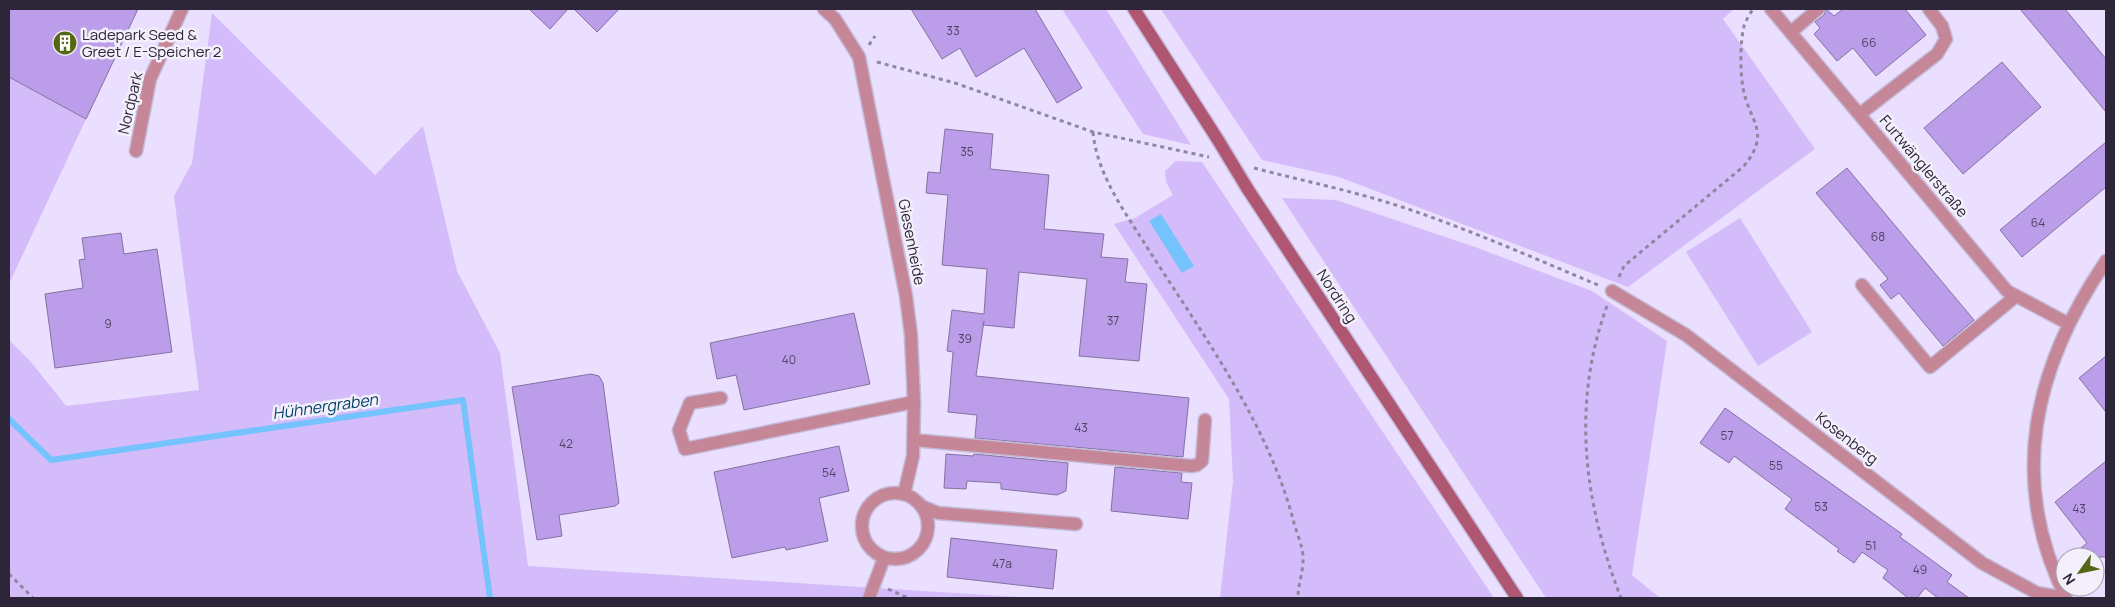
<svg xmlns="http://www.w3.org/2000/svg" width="2115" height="607" font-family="Manrope,sans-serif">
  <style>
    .green { fill: #d4bcfa }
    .water { fill: #74c3fd }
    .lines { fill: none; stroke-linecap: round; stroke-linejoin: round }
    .stream { stroke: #74c3fd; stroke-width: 6 }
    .building { fill: #bc9dea; stroke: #8472a0 }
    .lane-casing { stroke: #c4bad7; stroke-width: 15 }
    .street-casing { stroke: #c4bad7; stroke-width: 15 }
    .secondary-casing { stroke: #c4bad7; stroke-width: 15 }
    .path { stroke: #8f869f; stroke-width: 3; stroke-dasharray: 4 4; stroke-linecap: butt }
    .lane { stroke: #c58797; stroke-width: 12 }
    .street { stroke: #c58797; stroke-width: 12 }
    .secondary { stroke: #af5772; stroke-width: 12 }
    .secondary-bridge-casing { stroke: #c4bad7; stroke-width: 15; stroke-linecap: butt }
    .secondary-bridge { stroke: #af5772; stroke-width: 12 }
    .labels { text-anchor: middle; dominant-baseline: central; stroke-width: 5; stroke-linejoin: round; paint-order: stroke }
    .number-label { font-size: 12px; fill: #514465 }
    .poi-label { font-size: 15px; fill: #2d2639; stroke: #f4f0fb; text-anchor: start }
    .street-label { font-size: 15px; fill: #2d2639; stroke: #f4f0fb }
    .water-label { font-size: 16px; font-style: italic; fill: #004267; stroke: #f4f0fb }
  </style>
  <rect width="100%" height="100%" fill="#eadffe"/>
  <path class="green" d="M1062,9H1106L1191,145L1143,134Z
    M1161,9H1734L1723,19L1815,149L1628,287L1339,177L1262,160Z
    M212,13L375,175L423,126L457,271L500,353L528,566L1033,598H9V340L31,362L66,406L199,390L174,196L192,163Z
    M9,77L86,119L9,284Z
    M1176,161L1202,162L1494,598H1220L1233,481L1229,399L1114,224L1135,218L1173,195L1166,182L1165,171Z
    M1282,198L1336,200L1475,247L1592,291L1667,341L1632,575L1660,598H1546Z
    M1740,218L1812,332L1758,366L1686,252Z"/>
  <path class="water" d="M1161,214L1194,266L1182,273L1149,221Z"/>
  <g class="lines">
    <path class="stream" d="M9,419L51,460L463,400L490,598"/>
  </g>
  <path class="building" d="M9,9H138L86,119L9,77Z
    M529,9H568L550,29Z
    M574,9H619L597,32Z
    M911,9H1035L1082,88L1057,103L1024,48L976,77L960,48L942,59Z
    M1826,9L1834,16L1843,9H1905L1926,35L1876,76L1853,48L1837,61L1814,34L1820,28L1815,22L1824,15Z
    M2020,9H2065L2106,59V112Z
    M2002,62L2041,107L1963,174L1924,128Z
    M945,129L993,134L990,169L1049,175L1044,229L1104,234L1101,257L1128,259L1125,282L1147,284L1139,361L1079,356L1087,279L1019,272L1014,328L983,325L984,321L976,376L1189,398L1183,457L975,438L977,415L948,412L953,352L947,351L952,310L984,314L987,269L942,265L948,195L926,193L928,172L940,173Z
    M2106,142V187L2022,257L2000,230Z
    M1847,168L1974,320L1943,346L1899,293L1891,299L1880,285L1888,279L1816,193Z
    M121,233L124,254L157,249L172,352L55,368L45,294L83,288L79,260L85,259L82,238Z
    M854,313L870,384L744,410L736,375L717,379L710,343Z
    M2106,356V412L2079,378Z
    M591,374L599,376L603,383L619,503L615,506L559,515L562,536L537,540L512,387Z
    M1725,408L1902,534L1900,537L1952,575L1947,582L1969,598H1938L1925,588L1917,598H1908L1883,578L1888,570L1862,552L1854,563L1837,551L1839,549L1785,509L1792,499L1734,456L1729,463L1700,443Z
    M839,446L849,491L819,498L828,541L786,550L785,547L732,558L714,472Z
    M946,454L973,456L974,454L1068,463L1066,491L1057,495L1001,489V483L967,481L966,489L944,488Z
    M2106,461V557H2070L2087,543L2055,502Z
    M1115,467L1182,473L1181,482L1192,483L1188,519L1111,511Z
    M951,538L1057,550L1053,589L947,577Z"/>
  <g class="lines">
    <defs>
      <path id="lane" d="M1791,32L1818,9
        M1860,114L1937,54L1946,39L1942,26L1929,9
        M1862,285L1930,367L2016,296
        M721,398L690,403L679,430L685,449L914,402
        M914,440L1191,466L1197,465L1202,461L1205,420
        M921,506L938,513L1076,524"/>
      <path id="street" d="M824,9L835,19L859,57L906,296L911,335L914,402L913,456L904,494
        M1771,9L2007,291L2069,324
        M136,151L150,79L182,9
        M1612,291L1686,335L1982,563L2037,593L2065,598
        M862 526a33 33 0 1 1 66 0a33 33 0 1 1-66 0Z
        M869,598L884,558
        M2066,598C2007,479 2034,367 2106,261"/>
      <path id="secondary" d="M1134,9L1218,140
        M1247,188L1517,598"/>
    </defs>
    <use href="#lane" class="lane-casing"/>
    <use href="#street" class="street-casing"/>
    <use href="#secondary" class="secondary-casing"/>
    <path class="path" d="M869,45L875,36
      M877,62L955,83L1093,132L1209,157
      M1093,132C1097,174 1123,209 1145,244C1200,331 1268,422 1294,523C1297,534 1304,549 1303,560C1303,571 1299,583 1298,594L1295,598
      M1254,168C1304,181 1353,191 1402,207C1468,229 1534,258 1598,285
      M1619,277L1624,266L1744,166C1772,131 1749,122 1743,88C1740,70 1740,43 1744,26C1746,20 1750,14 1753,9
      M1607,306C1571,404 1584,503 1621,598
      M9,574L33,598
      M888,589L908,598"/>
    <use href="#lane" class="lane"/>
    <use href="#street" class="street"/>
    <use href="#secondary" class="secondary"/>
    <defs>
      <path id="secondary-bridge" d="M1218,140L1247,188"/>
    </defs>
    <use href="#secondary-bridge" class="secondary-bridge-casing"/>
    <use href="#secondary-bridge" class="secondary-bridge"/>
  </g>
  <defs>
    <symbol id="building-disc" viewBox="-11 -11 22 22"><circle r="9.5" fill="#546713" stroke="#f4f0fb"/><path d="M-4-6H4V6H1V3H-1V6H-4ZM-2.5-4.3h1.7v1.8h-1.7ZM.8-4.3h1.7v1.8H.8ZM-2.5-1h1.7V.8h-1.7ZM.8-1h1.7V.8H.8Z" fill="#fff"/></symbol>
  </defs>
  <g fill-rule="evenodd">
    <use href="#building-disc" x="51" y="29" width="28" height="28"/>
  </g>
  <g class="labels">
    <g class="number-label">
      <text x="953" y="30">33</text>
      <text x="1869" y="42">66</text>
      <text x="967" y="151">35</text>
      <text x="2038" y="222">64</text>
      <text x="1878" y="236">68</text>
      <text x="1113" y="320">37</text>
      <text x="108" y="323">9</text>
      <text x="965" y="338">39</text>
      <text x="789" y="359">40</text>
      <text x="1081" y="427">43</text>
      <text x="1727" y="435">57</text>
      <text x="566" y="443">42</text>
      <text x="1776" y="465">55</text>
      <text x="829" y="472">54</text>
      <text x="1821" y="506">53</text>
      <text x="2079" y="508">43</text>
      <text x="1871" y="545">51</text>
      <text x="1002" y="563">47a</text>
      <text x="1920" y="569">49</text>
    </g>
    <g class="poi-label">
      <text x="82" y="34">Ladepark Seed &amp;<tspan x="82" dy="17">Greet / E-Speicher 2</tspan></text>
    </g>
    <g class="street-label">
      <text transform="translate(130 103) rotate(-77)">Nordpark</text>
      <text transform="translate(1924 166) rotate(50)">Furtwänglerstraße</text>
      <text transform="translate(912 242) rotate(79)">Giesenheide</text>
      <text transform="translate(1337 296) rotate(57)">Nordring</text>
      <text transform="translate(1847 438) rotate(38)">Kosenberg</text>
    </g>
    <g class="water-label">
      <text transform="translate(325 406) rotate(-8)">Hühnergraben</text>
    </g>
  </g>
  <rect width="2115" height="607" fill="none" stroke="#2d2639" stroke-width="20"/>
  <g transform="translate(2080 572) rotate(237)"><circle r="24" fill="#f4f0fb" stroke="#a49fad"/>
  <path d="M0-4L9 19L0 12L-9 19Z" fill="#546713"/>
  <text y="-8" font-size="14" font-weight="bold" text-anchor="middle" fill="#2d2639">N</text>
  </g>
</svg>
